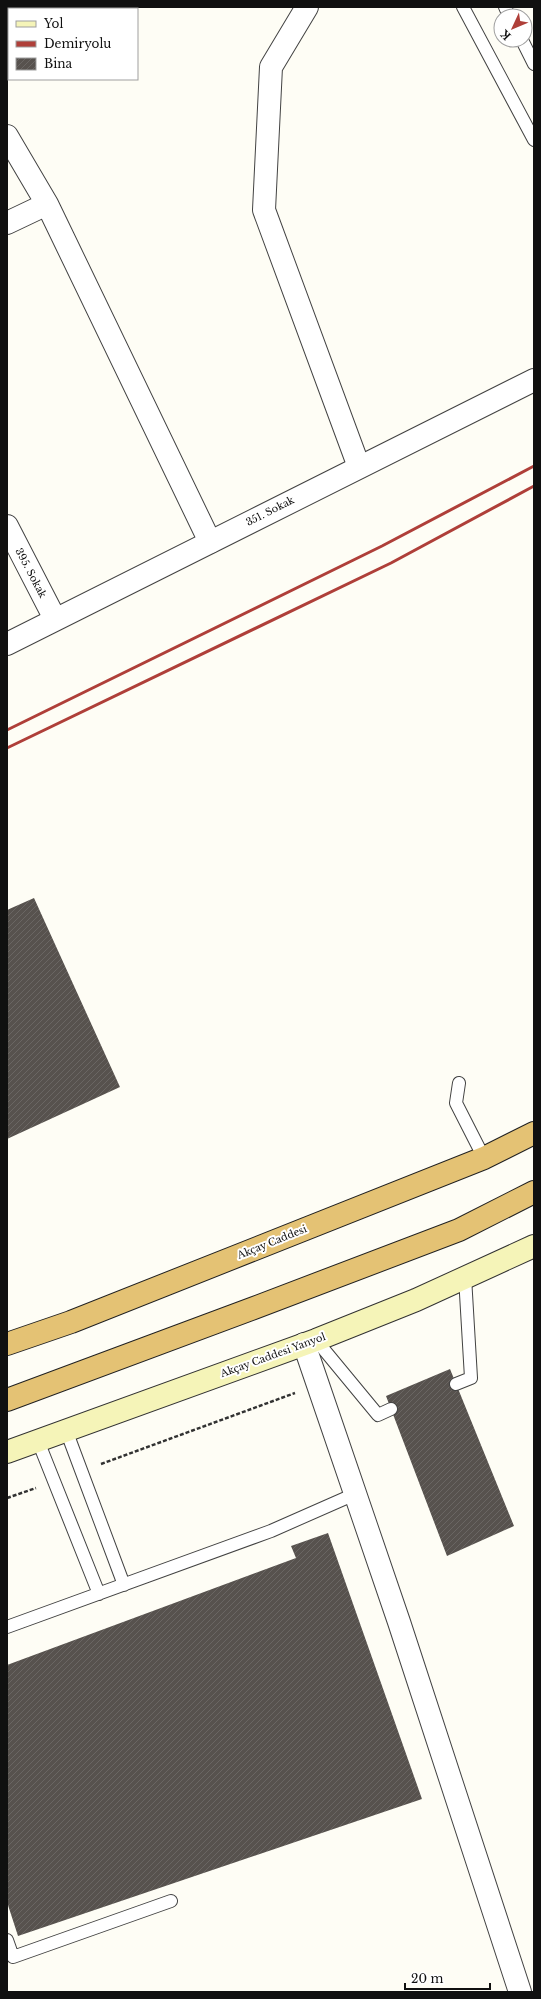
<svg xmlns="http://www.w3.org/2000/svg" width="541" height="1999" font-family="'Libre Baskerville',serif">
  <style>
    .building { fill: url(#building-hatch) }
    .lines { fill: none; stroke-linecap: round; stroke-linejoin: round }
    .service-casing { stroke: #434343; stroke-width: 14 }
    .minor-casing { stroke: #434343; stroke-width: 24 }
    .tertiary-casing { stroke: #434343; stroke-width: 24 }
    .secondary-casing { stroke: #323232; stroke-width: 24 }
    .trunk-casing { stroke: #212121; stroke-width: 24 }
    .path { stroke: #323232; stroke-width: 2.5; stroke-dasharray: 4 2; stroke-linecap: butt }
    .service { stroke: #fff; stroke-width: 12 }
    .minor { stroke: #fff; stroke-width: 22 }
    .tertiary { stroke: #fff; stroke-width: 22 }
    .secondary { stroke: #f5f4b8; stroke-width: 22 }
    .trunk { stroke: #e4c274; stroke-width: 22 }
    .rail { stroke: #af3f39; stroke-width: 3 }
    .labels { text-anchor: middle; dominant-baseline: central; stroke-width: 4; stroke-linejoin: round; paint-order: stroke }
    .street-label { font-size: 10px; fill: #101010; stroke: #fff }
  </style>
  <defs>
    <pattern id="building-hatch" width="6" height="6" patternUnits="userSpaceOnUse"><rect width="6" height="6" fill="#57524e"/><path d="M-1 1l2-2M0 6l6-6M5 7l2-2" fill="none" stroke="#6a6663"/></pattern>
  </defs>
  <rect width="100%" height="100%" fill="#fefdf5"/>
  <path class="building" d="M34,898L120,1087L7,1139V910Z
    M450,1369L514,1526L447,1556L386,1396Z
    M328,1533L422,1799L18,1936L7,1902V1665L296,1558L291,1546Z"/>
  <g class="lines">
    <defs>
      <path id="service" d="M463,7L534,140
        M505,7L509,16
        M522,40L534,64
        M459,1083L456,1103L484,1158
        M316,1340L378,1415L391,1409
        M456,1384L471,1378L465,1277
        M66,1430L124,1585
        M38,1441L99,1594
        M7,1627L271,1531L355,1494
        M7,1940L13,1957L171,1901"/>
      <path id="minor" d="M307,7L271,67L264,210L359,467
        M7,136L47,204
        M7,223L47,204L210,542
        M7,526L55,619
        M304,1344L399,1622L520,1992"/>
      <path id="tertiary" d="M7,644L534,380"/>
      <path id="secondary" d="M7,1452L316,1340L416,1300L534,1246"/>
      <path id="trunk" d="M7,1344L71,1322L484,1158L534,1133
        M7,1400L254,1308L459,1230L534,1192"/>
    </defs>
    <use href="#service" class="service-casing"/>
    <use href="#minor" class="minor-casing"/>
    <use href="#tertiary" class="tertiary-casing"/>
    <use href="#secondary" class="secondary-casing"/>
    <use href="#trunk" class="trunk-casing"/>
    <path class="path" d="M101,1464L295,1393
      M7,1498L36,1488"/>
    <use href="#service" class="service"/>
    <use href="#minor" class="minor"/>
    <use href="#tertiary" class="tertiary"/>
    <use href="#secondary" class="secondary"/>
    <use href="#trunk" class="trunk"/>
    <path class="rail" d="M7,730L382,546L534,466
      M7,748L391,563L534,486"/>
  </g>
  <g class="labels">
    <g class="street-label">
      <text transform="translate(270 511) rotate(-27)">351. Sokak</text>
      <text transform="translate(31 573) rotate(62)">395. Sokak</text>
      <text transform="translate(272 1242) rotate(-22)">Akçay Caddesi</text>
      <text transform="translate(273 1355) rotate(-20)">Akçay Caddesi Yanyol</text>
    </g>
  </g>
  <rect width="541" height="1999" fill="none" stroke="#101010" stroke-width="16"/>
  <rect x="8" y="8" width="130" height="72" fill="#ffffff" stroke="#9f9f9f"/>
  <rect x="16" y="21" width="20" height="6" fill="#f5f4b8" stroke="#9f9f9f"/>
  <text x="44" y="28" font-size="12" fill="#101010">Yol</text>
  <rect x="16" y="41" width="20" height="6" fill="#af3f39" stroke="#9f9f9f"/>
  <text x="44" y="48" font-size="12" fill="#101010">Demiryolu</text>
  <rect x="16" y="58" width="20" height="12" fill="url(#building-hatch)" stroke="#9f9f9f"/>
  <text x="44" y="68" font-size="12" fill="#101010">Bina</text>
  <g transform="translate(513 28) rotate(226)"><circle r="19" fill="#ffffff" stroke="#9f9f9f"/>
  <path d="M0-3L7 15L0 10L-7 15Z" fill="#af3f39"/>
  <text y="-6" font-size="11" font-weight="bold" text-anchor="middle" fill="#101010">K</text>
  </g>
  <path d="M405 1983v6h85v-6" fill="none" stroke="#101010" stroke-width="2"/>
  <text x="411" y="1983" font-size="12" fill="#101010" stroke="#ffffff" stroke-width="3" paint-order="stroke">20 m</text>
</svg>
